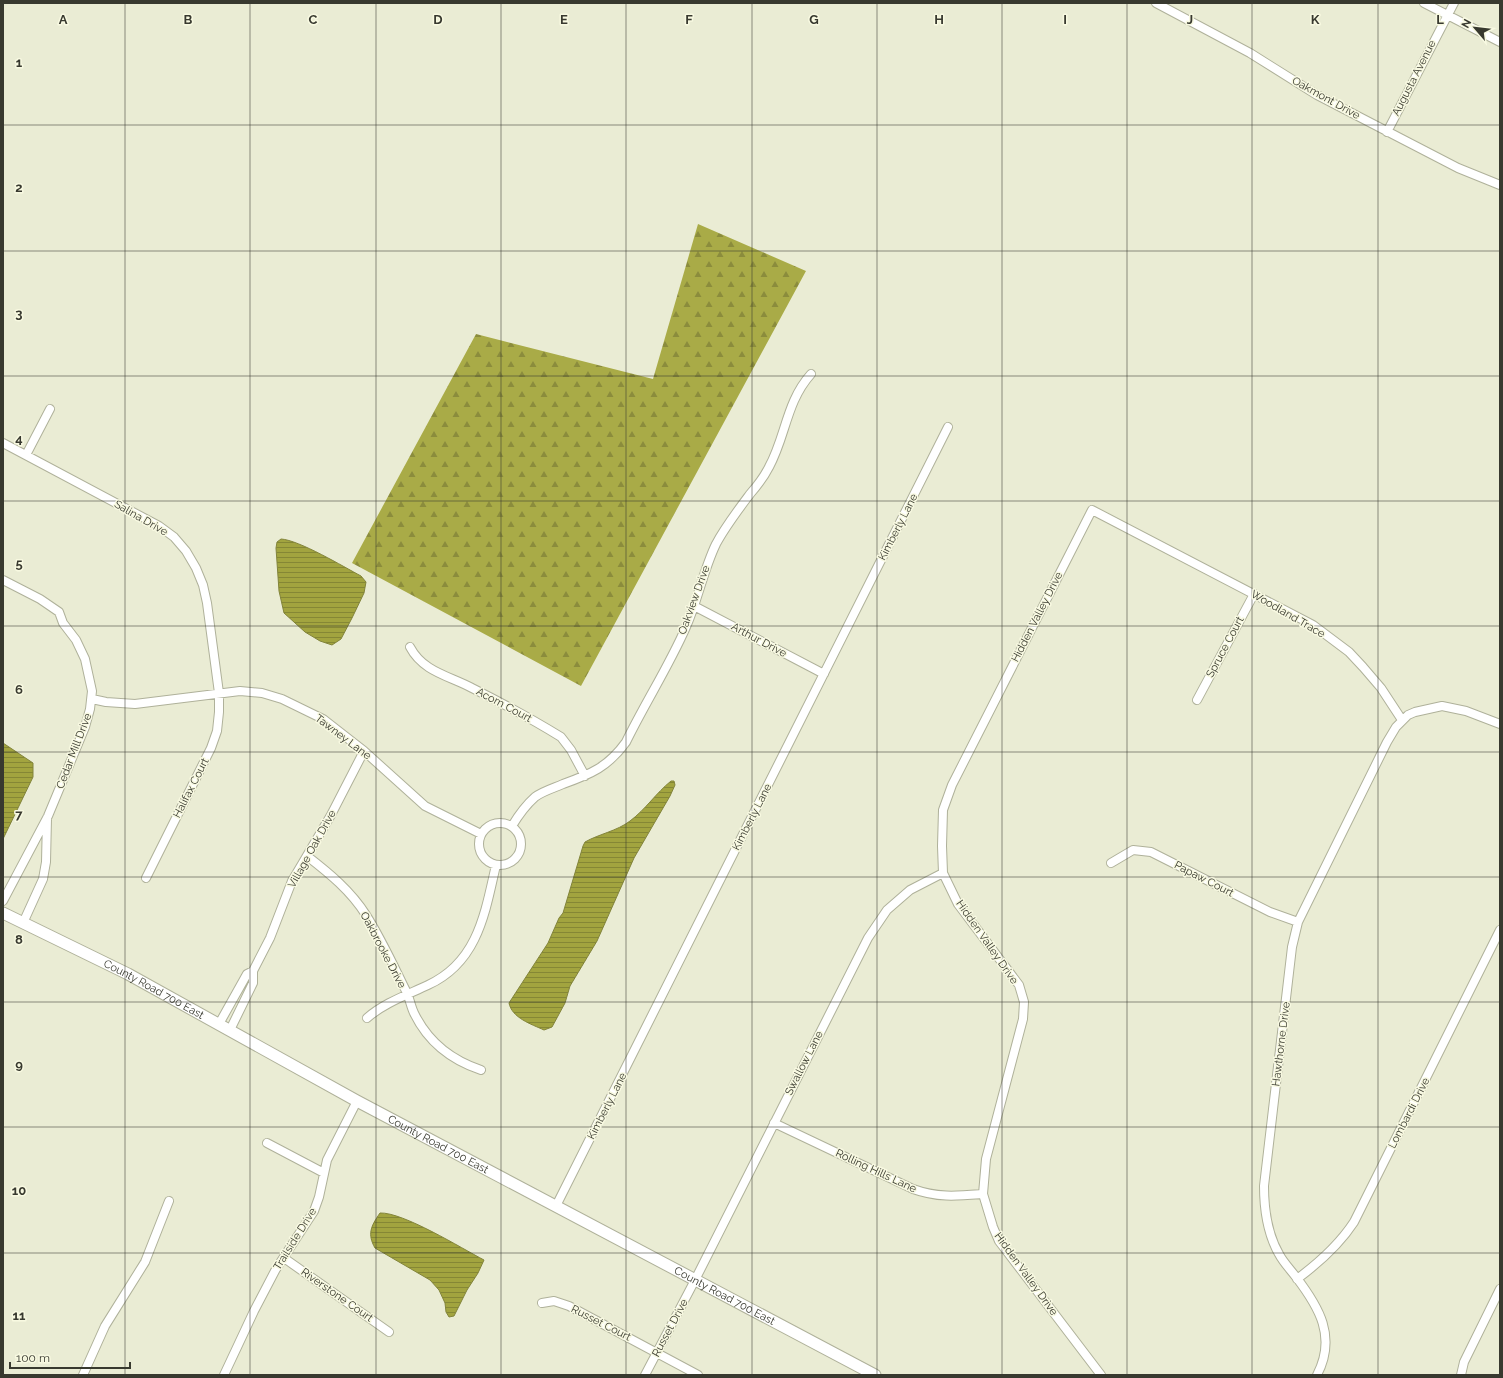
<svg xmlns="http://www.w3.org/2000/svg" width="1503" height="1378" font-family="Raleway,sans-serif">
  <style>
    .forest { fill: url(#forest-firs) }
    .water { fill: url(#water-rules); stroke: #82843a }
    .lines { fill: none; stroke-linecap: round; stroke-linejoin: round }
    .street-casing { stroke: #afb19a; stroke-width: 10 }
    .secondary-casing { stroke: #afb19a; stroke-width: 13 }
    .street { stroke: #fff; stroke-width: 8 }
    .secondary { stroke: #fff; stroke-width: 11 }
    .grid { fill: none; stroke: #38392f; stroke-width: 1; stroke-opacity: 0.55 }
    .labels { text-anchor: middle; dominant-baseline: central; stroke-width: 3; stroke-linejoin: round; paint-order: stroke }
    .street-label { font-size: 11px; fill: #38392f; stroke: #f8f9e1 }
    .grid-label { font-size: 13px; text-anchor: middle; font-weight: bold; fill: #38392f; stroke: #f8f9e1; stroke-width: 3; stroke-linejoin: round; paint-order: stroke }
  </style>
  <defs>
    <pattern id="forest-firs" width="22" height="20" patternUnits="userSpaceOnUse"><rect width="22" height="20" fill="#a9ab47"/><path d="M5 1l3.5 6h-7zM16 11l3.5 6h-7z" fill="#8b8c3c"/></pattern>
    <pattern id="water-rules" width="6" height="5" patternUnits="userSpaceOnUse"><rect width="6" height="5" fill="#a2a43f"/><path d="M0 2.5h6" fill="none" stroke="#858735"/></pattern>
  </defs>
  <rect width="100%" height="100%" fill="#eaecd4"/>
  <path class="forest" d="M698,224L806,271L581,686L352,563L476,334L653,379Z"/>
  <path class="water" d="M281,539C299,540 344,567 361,576L366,582L364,593L352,618L341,639L332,645L320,641L305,632L284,613L279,591L276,548L277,542Z
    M3,743L33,763V777L3,839Z
    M671,781H674L675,785L670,796L634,858L597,941L570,986L565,1003L552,1027L544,1030C531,1024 512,1018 509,1003L548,943L559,918L563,913L583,846L585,842C599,834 617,831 630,821C646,809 656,793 671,781Z
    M380,1213C403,1212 461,1248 484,1260L478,1273L467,1290L454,1316L449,1317L446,1312L445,1303L439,1290L430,1280L375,1248C367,1234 371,1226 380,1213Z"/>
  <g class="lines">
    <defs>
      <path id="street" d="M1156,3L1250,53L1317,95L1458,168L1500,185
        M1424,3L1500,42
        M1387,132L1454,3
        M3,443L159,526L174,537L186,551L196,568L203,585L207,603L219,693V712L217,731L211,748L146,878
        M26,455L50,409
        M3,580L40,599L59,612L63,623L76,640L85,659L92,691L90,709L85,727L48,816L3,901
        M694,606L824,674
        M410,647C423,672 450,676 472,688C502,703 532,719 561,737L571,750L585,776
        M92,699L106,702L135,704L240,691L262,693L282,699L323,719L364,751L425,806L481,834
        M1197,700L1254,594
        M479 844a21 21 0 1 1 42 0a21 21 0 1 1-42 0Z
        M512,826C518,816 526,805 535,797C543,791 554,788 563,784C591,774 608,767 626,742C645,703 669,666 686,627C698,600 703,571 716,544C725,527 738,510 750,494C757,486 764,477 769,467C786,436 786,402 811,374
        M307,856C329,873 351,891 366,915C382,940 394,967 407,993C410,1000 411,1007 414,1013C428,1042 451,1060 481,1070
        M1111,863L1133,850L1151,852L1270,912L1298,922
        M23,923L43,879L46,862L47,818
        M367,1018C384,1003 407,995 428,985C478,962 485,913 496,865
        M219,1024L247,974L253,971
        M230,1030L253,983V971L270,938L292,881L331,815L364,751
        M774,1123L913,1189C938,1198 957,1196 983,1194
        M267,1143L324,1173
        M556,1206L948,427
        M284,1258L389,1332
        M1297,1279C1320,1262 1339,1245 1354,1222L1500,930
        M542,1303L554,1301L569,1306L698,1375
        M83,1375L105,1326L145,1262L169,1201
        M224,1375L254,1311L276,1269L314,1211L319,1197L327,1160L357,1101
        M645,1375L695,1280L868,938L887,910L910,890L943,873
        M1101,1375L999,1241L993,1227L983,1194L986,1159L1023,1019L1024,1002L1019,985L958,904L943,873L942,846L943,810L952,785L1092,510L1313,625L1349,652L1363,667L1381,688L1402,720
        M1317,1375C1337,1337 1319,1307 1296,1277C1290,1269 1283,1262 1279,1254C1267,1233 1264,1210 1264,1186L1292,947L1298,922L1387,742L1396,727L1408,715L1415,712L1442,706L1466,711L1500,724
        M1461,1375L1464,1362L1500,1289"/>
      <g id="secondary">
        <path id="s1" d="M3,913L128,974L357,1101L875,1375"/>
      </g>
    </defs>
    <use href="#street" class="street-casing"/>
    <use href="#secondary" class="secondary-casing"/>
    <use href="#street" class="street"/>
    <use href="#secondary" class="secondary"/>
  </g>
  <path class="grid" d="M125,3V1375M250,3V1375M376,3V1375M501,3V1375M626,3V1375M752,3V1375M877,3V1375M1002,3V1375M1127,3V1375M1252,3V1375M1378,3V1375M3,125H1500M3,251H1500M3,376H1500M3,501H1500M3,626H1500M3,752H1500M3,877H1500M3,1002H1500M3,1127H1500M3,1253H1500"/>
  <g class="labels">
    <g class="street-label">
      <text transform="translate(1414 78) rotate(-63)">Augusta Avenue</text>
      <text transform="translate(1326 98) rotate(29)">Oakmont Drive</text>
      <text transform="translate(141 518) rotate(30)">Salina Drive</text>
      <text transform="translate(898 527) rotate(-63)">Kimberly Lane</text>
      <text transform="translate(694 600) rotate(-70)">Oakview Drive</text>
      <text transform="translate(1288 614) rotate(30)">Woodland Trace</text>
      <text transform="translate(1037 617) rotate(-63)">Hidden Valley Drive</text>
      <text transform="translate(759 640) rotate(28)">Arthur Drive</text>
      <text transform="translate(1225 647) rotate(-62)">Spruce Court</text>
      <text transform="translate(504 705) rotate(28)">Acorn Court</text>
      <text transform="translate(343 737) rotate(37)">Tawney Lane</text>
      <text transform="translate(74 751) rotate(-69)">Cedar Mill Drive</text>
      <text transform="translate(191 788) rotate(-63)">Halifax Court</text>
      <text transform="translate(752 817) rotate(-63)">Kimberly Lane</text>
      <text transform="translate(312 849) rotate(-61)">Village Oak Drive</text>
      <text transform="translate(1204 879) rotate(27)">Papaw Court</text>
      <text transform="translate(987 942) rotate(55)">Hidden Valley Drive</text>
      <text transform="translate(383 950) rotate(62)">Oakbrooke Drive</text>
      <text stroke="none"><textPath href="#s1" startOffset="169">County Road 700 East</textPath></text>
      <text transform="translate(1281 1044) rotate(-83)">Hawthorne Drive</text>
      <text transform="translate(804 1063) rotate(-63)">Swallow Lane</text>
      <text transform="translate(607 1106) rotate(-63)">Kimberly Lane</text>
      <text transform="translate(1409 1113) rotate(-63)">Lombardi Drive</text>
      <text stroke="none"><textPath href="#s1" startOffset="493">County Road 700 East</textPath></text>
      <text transform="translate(876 1171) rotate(25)">Rolling Hills Lane</text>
      <text transform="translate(295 1239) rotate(-58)">Trailside Drive</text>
      <text transform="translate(1026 1274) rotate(54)">Hidden Valley Drive</text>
      <text transform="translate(337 1295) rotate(35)">Riverstone Court</text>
      <text stroke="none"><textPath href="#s1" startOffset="817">County Road 700 East</textPath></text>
      <text transform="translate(601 1323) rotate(27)">Russet Court</text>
      <text transform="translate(670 1328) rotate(-62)">Russet Drive</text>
    </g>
  </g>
  <g class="grid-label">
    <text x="63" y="24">A</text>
    <text x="188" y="24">B</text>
    <text x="313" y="24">C</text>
    <text x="438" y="24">D</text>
    <text x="564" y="24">E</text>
    <text x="689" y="24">F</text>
    <text x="814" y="24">G</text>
    <text x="939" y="24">H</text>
    <text x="1065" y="24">I</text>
    <text x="1190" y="24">J</text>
    <text x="1315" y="24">K</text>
    <text x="1440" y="24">L</text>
    <text x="19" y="67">1</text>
    <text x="19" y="192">2</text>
    <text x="19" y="318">3</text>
    <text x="19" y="443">4</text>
    <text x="19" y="568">5</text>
    <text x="19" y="694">6</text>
    <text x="19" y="819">7</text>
    <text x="19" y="944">8</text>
    <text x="19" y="1069">9</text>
    <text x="19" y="1195">10</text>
    <text x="19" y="1320">11</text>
  </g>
  <rect width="1503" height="1378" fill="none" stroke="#38392f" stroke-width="8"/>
  <g transform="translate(1475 28) rotate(298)" stroke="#f8f9e1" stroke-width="3" paint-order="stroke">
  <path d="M0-3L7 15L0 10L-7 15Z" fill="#38392f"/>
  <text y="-6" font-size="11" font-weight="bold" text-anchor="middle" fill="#38392f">N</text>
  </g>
  <path d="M10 1362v6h120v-6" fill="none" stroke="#38392f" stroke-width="2"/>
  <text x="16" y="1362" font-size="12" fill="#38392f" stroke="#f8f9e1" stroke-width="3" paint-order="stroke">100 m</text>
</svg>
